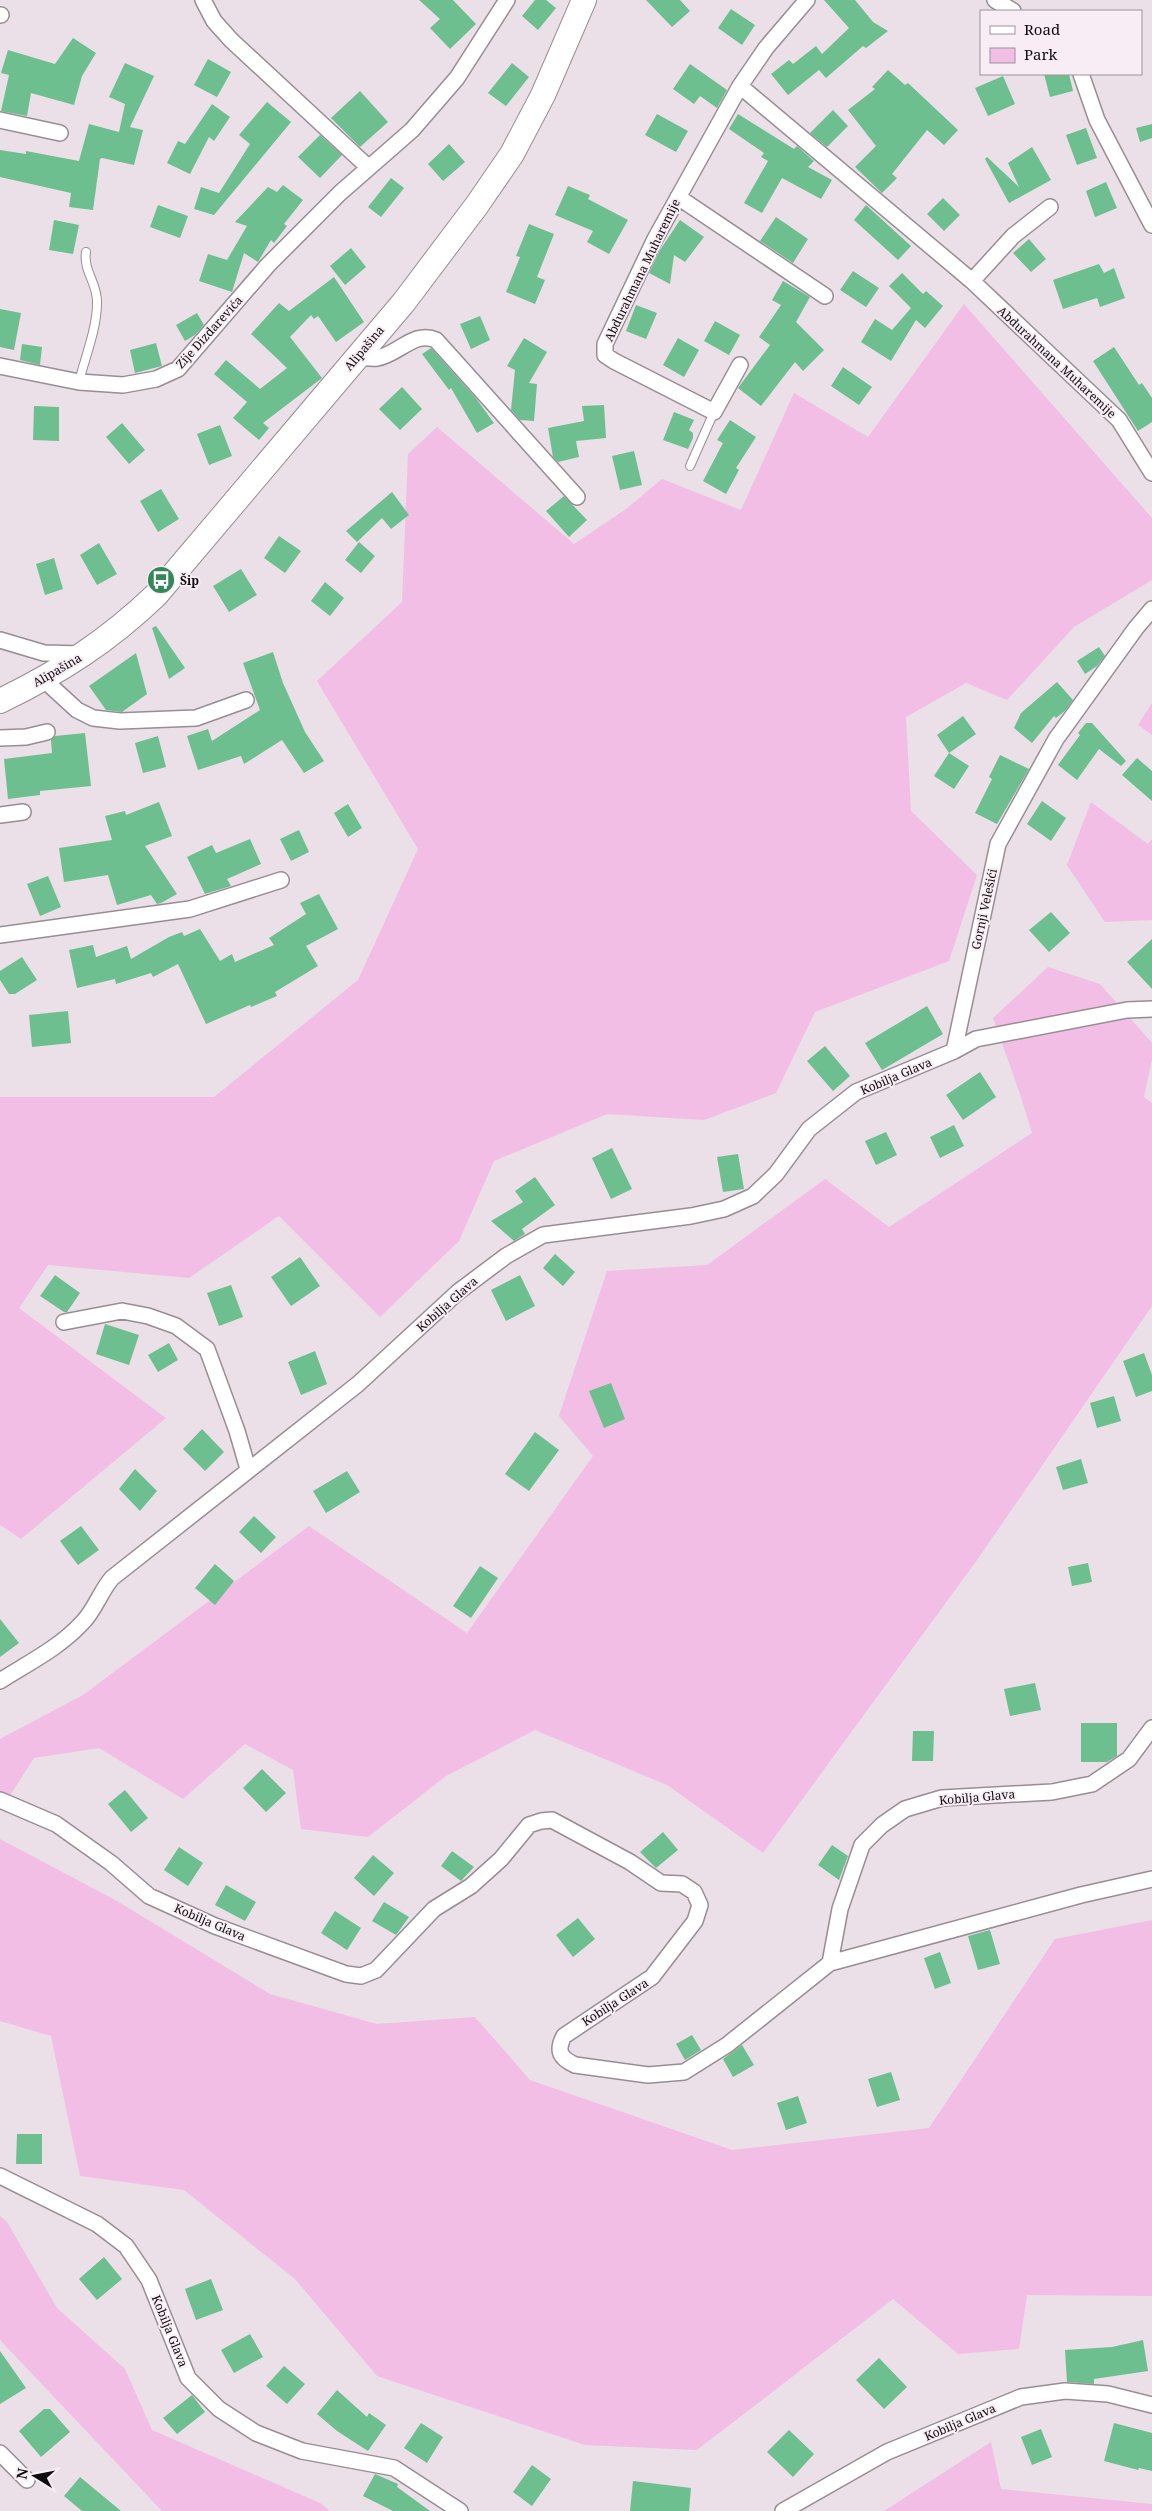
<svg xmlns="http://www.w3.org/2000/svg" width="1152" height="2511" font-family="'Noto Serif',serif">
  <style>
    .green { fill: #f2bee5 }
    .building { fill: #6ebf8f }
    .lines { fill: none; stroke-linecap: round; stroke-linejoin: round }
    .service-casing { stroke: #988d95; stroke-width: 10 }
    .minor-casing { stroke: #988d95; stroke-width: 18 }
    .primary-casing { stroke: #988d95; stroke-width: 26 }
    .service { stroke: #fff; stroke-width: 8 }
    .minor { stroke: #fff; stroke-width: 15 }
    .primary { stroke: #fff; stroke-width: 24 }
    .labels { text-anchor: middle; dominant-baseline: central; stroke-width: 4; stroke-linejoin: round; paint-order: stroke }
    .street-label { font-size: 12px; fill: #0f0c0e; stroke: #f9edf5 }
    .poi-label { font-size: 12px; font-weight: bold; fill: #0f0c0e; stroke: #f9edf5; text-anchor: start }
  </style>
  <rect width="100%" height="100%" fill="#ebdfe8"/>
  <path class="green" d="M964,304L1152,518V580L1074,627L1007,700L966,683L906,717L911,811L977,875L949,961L815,1012L776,1093L704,1120L607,1114L494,1161L459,1241L380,1317L279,1216L189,1278L48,1265L19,1308L166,1418L21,1539L0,1525V1097H214L358,980L418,849L317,681L402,602L408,454L437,427L574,544L626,509L662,479L741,510L794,393L868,437Z
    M1152,703V735L1138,725Z
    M1091,802L1148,844L1152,839V920L1105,922L1067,865Z
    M1048,967L1100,984L1152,1043V1059L1144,1097L1152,1103V1306L977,1560L763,1853L667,1785L535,1730L446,1776L368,1837L301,1829L293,1770L245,1744L183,1799L99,1748L34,1758L0,1811V1739L83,1695L309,1526L467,1633L593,1456L559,1416L607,1271L707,1265L825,1179L889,1227L1032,1133L1020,1094L993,1018Z
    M0,1839L117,1901L270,1994L377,2024L475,2017L530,2080L732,2150L929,2128L1055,1939L1152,1920V2296L1027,2295L1019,2349L958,2354L893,2299L697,2450L585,2445L377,2376L295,2279L184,2190L80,2176L51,2036L0,2021Z
    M0,2216L7,2222L57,2308L125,2369L152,2430L320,2503L330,2511H162L0,2340Z
    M991,2442L1001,2489L1152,2504V2511H884Z"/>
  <path class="building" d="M419,0H453L476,24L450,49L430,28L440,19Z
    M535,0H546L556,8L538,30L522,16Z
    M646,0H680L690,11L672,27Z
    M824,0H855L873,22L888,31L866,48L863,46L826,78L819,70L788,95L771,74L789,60L793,64L816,46L822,54L849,28Z
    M731,9L755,25L742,45L718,28Z
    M73,38L96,53L82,76L74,105L31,93L27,116L1,111L9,75L1,73L8,50L55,64Z
    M208,59L231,72L217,97L194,85Z
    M125,63L154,76L130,127L143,130L134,165L102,158L100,159L93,210L69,207L71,193L0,177V150L26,154V151L79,161L89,124L119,132L125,104L109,97Z
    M512,63L529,77L506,106L488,93Z
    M690,64L727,90L717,108L700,96L694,104L673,89Z
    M888,70L905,85L908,83L958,130L944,145L927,130L892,174L897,178L882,193L855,167L876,146L848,110L875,89L872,87Z
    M1044,74H1069L1073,91L1050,97Z
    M1003,76L1015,104L988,116L975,88Z
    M360,91L388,122L360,147L331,118Z
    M267,102L291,122L214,215L194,209L201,187L219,193L250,144L239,135Z
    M212,104L230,117L214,141L209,137L190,174L167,163L178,141L185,144Z
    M833,110L848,126L827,147L810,133Z
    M657,114L688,131L676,152L645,135Z
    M738,114L794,149L797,146L814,161L808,167L832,180L821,199L782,178L762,213L744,203L768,161L761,157L764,153L729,129Z
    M1152,124V138L1140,142L1136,128Z
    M1086,128L1097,158L1077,165L1066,135Z
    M320,135L342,155L320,178L298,157Z
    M449,144L465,162L443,181L428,164Z
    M1032,147L1051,180L1009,203L985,159L987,157L1019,187L1008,163Z
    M391,178L404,188L381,217L368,207Z
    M1106,182L1117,208L1095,217L1086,191Z
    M283,185L303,200L284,224L287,226L274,243L271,240L258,262L244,253L232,292L199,281L208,254L227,260L247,226L235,222L268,187L277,192Z
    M568,186L590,195L588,199L628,220L609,254L587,242L593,231L555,215Z
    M943,198L960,215L944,231L927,214Z
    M158,205L188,216L180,238L150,227Z
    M866,205L911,246L898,260L854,220Z
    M776,217L808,239L793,263L760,241Z
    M54,220L79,225L73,254L49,250Z
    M680,220L704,237L685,262L674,255L670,284L649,273L660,250Z
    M529,224L554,234L537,277L545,280L535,304L506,292L520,257L516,256Z
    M1029,239L1046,259L1031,272L1013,253Z
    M351,248L366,267L345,285L330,266Z
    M1099,264L1104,273L1114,268L1125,298L1100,307L1097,298L1063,309L1053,280Z
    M853,271L879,288L866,307L840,290Z
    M902,273L923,294L926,291L943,306L925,328L916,320L891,361L861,342L875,319L892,330L911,308L889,286Z
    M334,277L364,322L336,342L318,316L314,319L311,315L290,337L322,378L263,423L269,428L259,440L233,418L247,402L214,374L226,360L260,389L287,368L251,334L279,303L289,311Z
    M783,281L810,297L796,322L824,350L803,371L795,362L761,406L738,388L770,345L759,337L781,305L772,300Z
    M636,305L657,313L646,339L626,331Z
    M0,309L21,313L14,350L0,347Z
    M197,313L204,325L195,335L185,341L176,325Z
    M480,316L490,340L471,349L460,324Z
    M715,321L740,335L729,355L704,341Z
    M524,338L547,352L529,383L537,384L534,421L520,420L511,410L515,370L507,366Z
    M678,338L699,350L684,377L663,365Z
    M156,343L162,366L135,373L130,350Z
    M22,344L42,347L40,365L20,360Z
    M1114,347L1139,385L1142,383L1152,398V422L1138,431L1093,361Z
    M431,348L475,397L494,423L477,433L451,388L449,390L422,354Z
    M843,367L872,387L859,405L831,386Z
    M402,387L422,409L400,430L379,409Z
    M604,405L606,438L576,441L579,457L558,462L553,457L548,428L584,421L582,406Z
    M34,406L59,407V441L33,440Z
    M674,412L694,420L689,430L693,433V438L688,449L663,440Z
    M730,420L756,437L736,468L739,470L726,494L703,481L723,443L717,440Z
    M122,423L145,450L129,464L106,437Z
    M220,425L232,456L209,465L197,434Z
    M634,451L642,485L620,490L612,456Z
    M161,489L179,519L158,532L140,501Z
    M392,492L409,515L391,529L382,518L357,542L346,531Z
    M564,496L587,520L569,537L546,511Z
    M279,536L301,551L285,573L264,558Z
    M359,542L375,556L361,573L345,560Z
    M99,543L117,574L97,585L80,555Z
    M54,558L63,589L45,595L36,564Z
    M241,569L257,595L229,612L213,586Z
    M325,582L344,598L330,616L311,601Z
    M156,626L185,668L169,679L152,628Z
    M1099,647L1105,656L1097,666L1085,674L1077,661Z
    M273,652L283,683L305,732L324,761L304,773L282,740L244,764L241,756L198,770L187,736L208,729L212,741L260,710L243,663Z
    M136,653L147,694L122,712L106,710L89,686Z
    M1057,682L1073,700L1066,710L1056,718L1054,716L1032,743L1014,728L1021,713Z
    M963,716L976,734L949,753L937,735Z
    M1086,723H1092L1126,761L1121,766L1099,749L1077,780L1058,765L1080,735L1078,733Z
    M85,733L91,786L40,791V795L8,799L4,759L52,753L51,740L55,736Z
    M158,736L166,767L143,773L135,743Z
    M949,753L969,766L954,789L934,776Z
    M1000,755L1029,769L997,824L975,813L992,779L989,777Z
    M1137,758L1152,771V801L1122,775Z
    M1042,801L1066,818L1051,841L1027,824Z
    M159,802L172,836L145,846L177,894L161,903L157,904L151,895L117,905L108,875L64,882L59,848L112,840L105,816L125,811L126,815Z
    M348,804L362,828L348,837L334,813Z
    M299,830L309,852L291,861L280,839Z
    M250,839L261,864L227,879L231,886L205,894L187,857L212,845L216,853Z
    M48,876L61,907L40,916L27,884Z
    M319,894L338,929L306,946L318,966L275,992L277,996L251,1007L250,1005L206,1024L178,964L153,977L151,973L116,984L115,979L77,988L69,950L93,945L96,957L127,946L131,959L169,937L182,932L184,936L200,929L220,961L232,954L235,962L274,945L269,938L306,914L300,903Z
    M1051,912L1070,933L1049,952L1029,930Z
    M1152,939V989L1127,962Z
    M22,957L37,980L15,994H9L0,980V971Z
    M927,1006L943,1034L882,1070L865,1043Z
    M68,1011L71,1043L32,1047L29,1015Z
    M825,1046L850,1076L833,1091L807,1061Z
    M980,1072L996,1097L963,1120L946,1095Z
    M954,1125L964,1146L940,1158L930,1137Z
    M886,1132L897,1155L876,1165L865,1141Z
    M612,1148L632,1189L611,1199L592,1158Z
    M738,1154L744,1189L723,1192L717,1157Z
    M535,1177L555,1205L522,1229L525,1234L514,1241L491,1221L523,1202L515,1191Z
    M555,1254L575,1272L563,1286L543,1268Z
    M300,1257L320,1286L291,1306L271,1277Z
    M55,1275L80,1293L67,1312H64L40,1296Z
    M520,1275L535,1306L506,1321L491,1290Z
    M231,1285L243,1317L219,1326L207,1293Z
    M105,1324L139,1335L129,1365L96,1354Z
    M169,1343L178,1360L158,1372L148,1355Z
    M315,1351L327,1384L301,1395L288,1362Z
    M1144,1353L1152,1375V1391L1136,1397L1123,1361Z
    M611,1383L625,1419L604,1428L589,1391Z
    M1114,1396L1121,1421L1097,1428L1090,1403Z
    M202,1429L224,1452L205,1471L183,1449Z
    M535,1432L559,1450L529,1491L505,1474Z
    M1081,1459L1088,1483L1063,1490L1056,1467Z
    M135,1469L157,1491L140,1511L119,1489Z
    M347,1471L360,1492L326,1513L313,1491Z
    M254,1516L276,1537L261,1553L239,1532Z
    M81,1526L99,1550L78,1565L60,1541Z
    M1088,1563L1092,1582L1072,1586L1068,1567Z
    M215,1564L234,1581L215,1605L195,1588Z
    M480,1566L498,1578L471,1618L453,1606Z
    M0,1619L19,1643L0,1657Z
    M1035,1683L1041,1710L1010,1716L1004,1689Z
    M1081,1723H1117V1756L1107,1762H1081Z
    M913,1731H934L933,1761H912Z
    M262,1769L286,1793L266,1812L243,1788Z
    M125,1790L148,1818L131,1832L108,1804Z
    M663,1832L678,1850L656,1868L640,1852Z
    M832,1845L848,1856L839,1880L818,1865Z
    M179,1847L203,1863L188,1886L164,1870Z
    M452,1851L474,1867L461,1881L441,1866Z
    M373,1855L394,1873L374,1896L354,1878Z
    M226,1885L256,1902L245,1921L215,1905Z
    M384,1902L409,1917L396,1935L372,1921Z
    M335,1911L361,1928L347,1950L321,1933Z
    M578,1918L595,1939L573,1957L556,1935Z
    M990,1930L1000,1964L978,1970L968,1936Z
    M940,1952L951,1983L935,1989L924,1958Z
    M692,2035L701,2050L685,2060L676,2044Z
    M742,2045L754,2065L733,2077L723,2059Z
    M891,2072L900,2100L877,2107L868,2079Z
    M798,2096L807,2123L786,2130L777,2103Z
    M17,2134H42V2164H16Z
    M104,2257L122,2279L97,2300L79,2279Z
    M211,2279L223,2310L196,2320L185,2289Z
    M250,2334L263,2357L234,2373L221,2350Z
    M1143,2340L1148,2371L1094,2379V2384L1067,2382L1065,2350L1112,2347Z
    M0,2351L26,2388L0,2404Z
    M879,2358L907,2387L884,2409L856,2380Z
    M284,2366L305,2384L287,2404L266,2386Z
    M337,2390L367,2417L369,2413L386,2425L368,2451L337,2431L317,2414Z
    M192,2395L205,2412L177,2434L163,2418Z
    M44,2409H50L70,2432L41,2457L19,2431Z
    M421,2423L443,2437L427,2463L404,2448Z
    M1114,2423L1152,2433V2471L1139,2468L1138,2470L1104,2461Z
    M1041,2429L1052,2457L1032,2465L1021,2437Z
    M789,2430L814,2454L793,2477L767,2452Z
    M532,2465L551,2479L532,2506L513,2492Z
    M375,2474L398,2484L397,2487L430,2511H393L363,2496Z
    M80,2477L121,2511H82L64,2496Z
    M633,2481L691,2488L689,2511H630Z"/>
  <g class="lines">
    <defs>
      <path id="service" d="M79,382C85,357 97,329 97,303C98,284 83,271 86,252
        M690,466L714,412"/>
      <path id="minor" d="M203,0L214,21L231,40L368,167
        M995,0L1013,11
        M0,15H1
        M1081,74L1097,120L1152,225
        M740,86L972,281L1119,420L1152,473
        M0,120L60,133
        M678,197L825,296
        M972,281L1013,236L1050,207
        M357,357C363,357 371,359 377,358C398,355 414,330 436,340L577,497
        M740,365L714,412L614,361L605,355V344L655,239L740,86L766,48L807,0
        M0,366L79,382L123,385L156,379L178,369L268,265L340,193L412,130L457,78L507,0
        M0,640L44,653L81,654
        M42,678L77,710L93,718L120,721L196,718L246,700
        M0,738L26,737L47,732
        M0,815L23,812
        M0,935L190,909L281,880
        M954,1051L998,844L1056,739L1136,628L1152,609
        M64,1322L122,1311L148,1316L176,1326L207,1349L237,1431L248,1469
        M0,1681C28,1663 59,1648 82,1623C95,1610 100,1592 112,1578L358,1384L458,1292L506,1256L543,1235L691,1216L724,1209L753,1196L776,1174L809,1129L856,1092L954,1051L976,1039L1127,1010L1152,1009
        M0,1800L56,1824L111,1863L149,1896L215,1926L346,1974L361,1976L376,1970L434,1909L471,1886L501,1859L529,1825L541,1821L552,1820L630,1862L661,1883L682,1884L694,1892L700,1905L695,1921L652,1977L564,2036C556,2051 560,2058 575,2065L648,2075L684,2072L727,2045L830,1963L840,1909L862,1845L882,1825L905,1809L942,1798L1052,1792L1092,1784L1129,1759L1152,1728
        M830,1963L1081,1895L1152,1879
        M0,2176L97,2224L126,2246L149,2280L188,2378L219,2409L256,2433L302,2451L394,2468L460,2511
        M0,2453L27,2480
        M783,2511L887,2452L1021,2397L1065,2391L1108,2394L1152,2405"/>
      <path id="primary" d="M0,701C60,672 108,641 156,595L404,302L477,205L512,154L543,95L584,0"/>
    </defs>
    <use href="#service" class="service-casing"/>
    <use href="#minor" class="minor-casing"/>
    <use href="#primary" class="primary-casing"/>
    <use href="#service" class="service"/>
    <use href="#minor" class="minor"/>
    <use href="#primary" class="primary"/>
  </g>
  <defs>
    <symbol id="bus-disc" viewBox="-11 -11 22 22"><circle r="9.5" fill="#338759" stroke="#f9edf5"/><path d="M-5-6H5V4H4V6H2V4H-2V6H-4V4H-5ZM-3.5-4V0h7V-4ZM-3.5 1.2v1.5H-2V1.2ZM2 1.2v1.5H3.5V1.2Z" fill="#fff"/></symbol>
  </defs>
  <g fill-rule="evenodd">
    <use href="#bus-disc" x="145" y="564" width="32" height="32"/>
  </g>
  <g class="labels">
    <g class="street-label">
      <text transform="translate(642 270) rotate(-64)">Abdurahmana Muharemije</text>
      <text transform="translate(209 332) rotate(-48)">Zije Dizdarevića</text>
      <text transform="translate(364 348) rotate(-50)">Alipašina</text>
      <text transform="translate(1057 362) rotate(43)">Abdurahmana Muharemije</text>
      <text transform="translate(57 670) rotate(-30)">Alipašina</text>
      <text transform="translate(984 909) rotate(-78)">Gornji Velešići</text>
      <text transform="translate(896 1076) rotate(-23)">Kobilja Glava</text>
      <text transform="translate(447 1304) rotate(-41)">Kobilja Glava</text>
      <text transform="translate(977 1797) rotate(-5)">Kobilja Glava</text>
      <text transform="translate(210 1922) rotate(23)">Kobilja Glava</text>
      <text transform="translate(615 2002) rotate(-33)">Kobilja Glava</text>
      <text transform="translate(170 2331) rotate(68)">Kobilja Glava</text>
      <text transform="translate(960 2422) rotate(-23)">Kobilja Glava</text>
    </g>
    <g class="poi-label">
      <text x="180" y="580">Šip</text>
    </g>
  </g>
  <rect x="980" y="10" width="162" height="65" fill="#f9edf5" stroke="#9b9399"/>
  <rect x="990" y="26" width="25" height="8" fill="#ffffff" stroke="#9b9399"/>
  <text x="1024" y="35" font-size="15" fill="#0f0c0e">Road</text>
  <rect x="990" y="48" width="25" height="15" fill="#f2bee5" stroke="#9b9399"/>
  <text x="1024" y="60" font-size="15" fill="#0f0c0e">Park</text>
  <g transform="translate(35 2476) rotate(280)" stroke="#f9edf5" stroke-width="4" paint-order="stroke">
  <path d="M0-4L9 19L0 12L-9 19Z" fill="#0f0c0e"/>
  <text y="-8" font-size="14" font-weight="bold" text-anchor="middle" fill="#0f0c0e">N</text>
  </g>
</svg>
